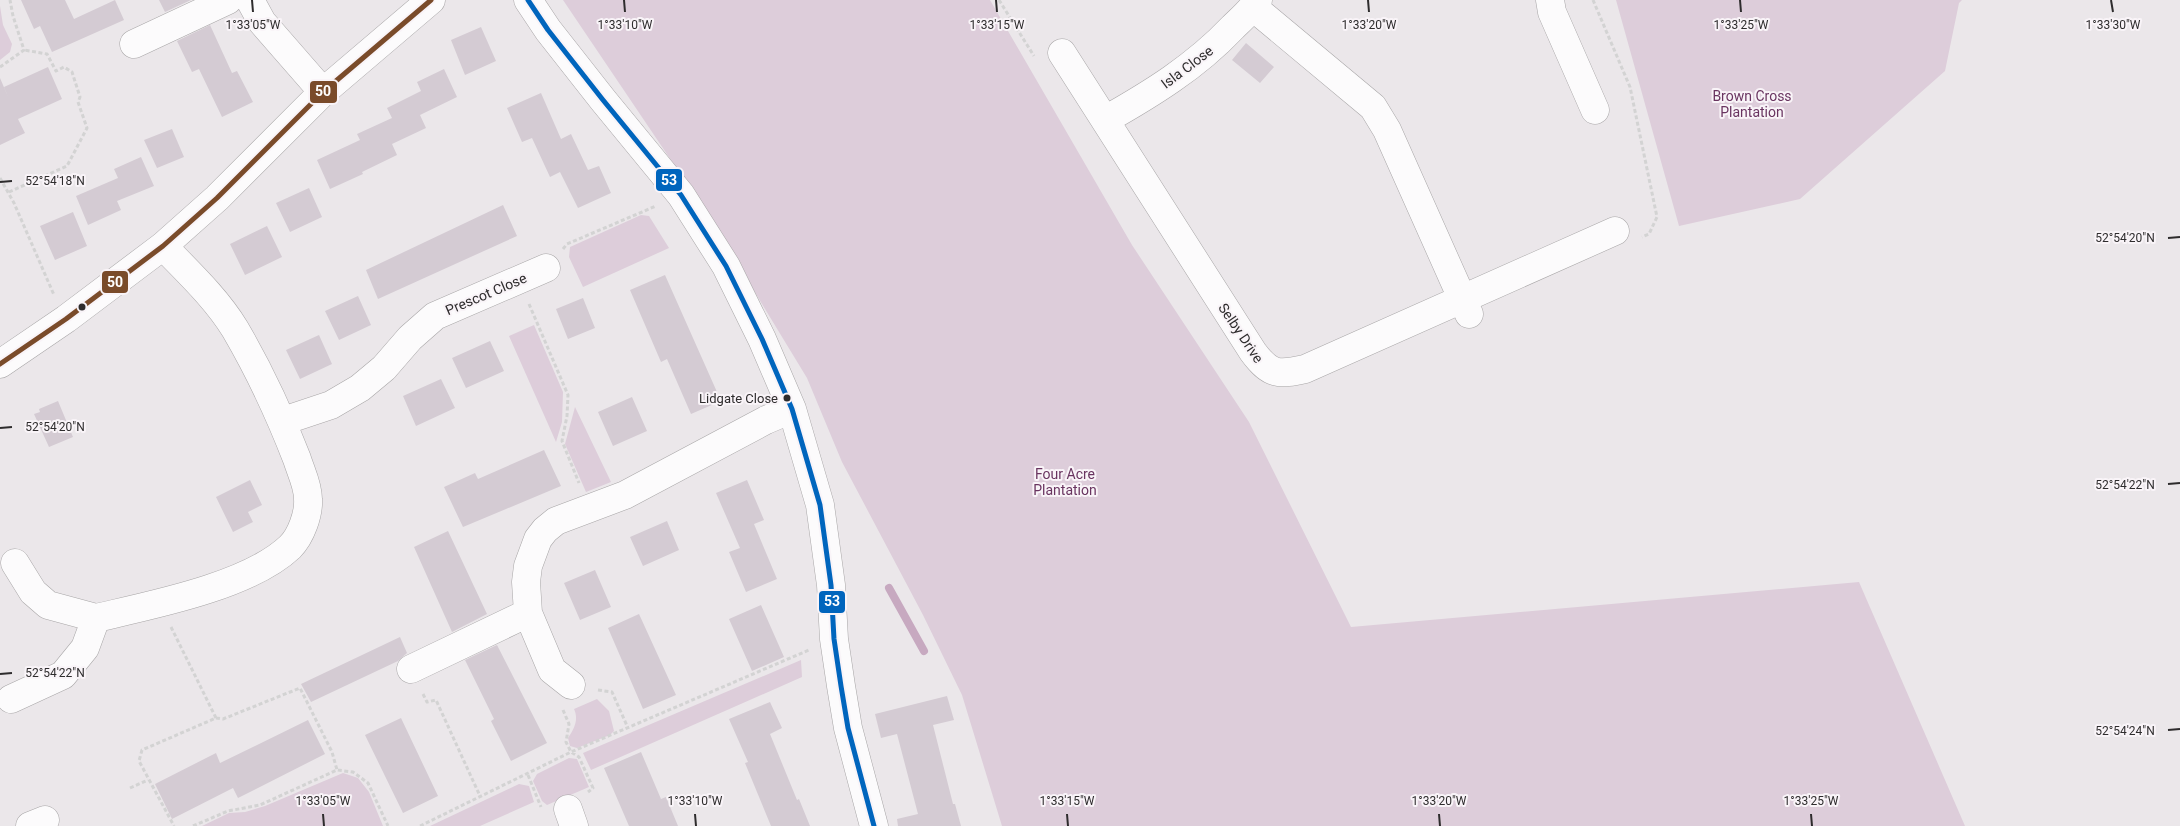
<svg xmlns="http://www.w3.org/2000/svg" width="2180" height="826" font-family="Roboto,sans-serif">
  <style>
    .green { fill: #ddcdda }
    .lines { fill: none; stroke-linecap: round; stroke-linejoin: round }
    .stream { stroke: #c7a9c0; stroke-width: 8 }
    .building { fill: #d4cbd3 }
    .minor-casing { stroke: #a8a6a7; stroke-width: 29 }
    .path { stroke: #d3d3d3; stroke-width: 3; stroke-dasharray: 4 2.5; stroke-linecap: butt }
    .minor { stroke: #fcfbfc; stroke-width: 28 }
    .bus-1-casing { stroke: #f9f4f8; stroke-width: 9 }
    .bus-2-casing { stroke: #f9f4f8; stroke-width: 9 }
    .bus-1 { stroke: #0065bd; stroke-width: 5 }
    .bus-2 { stroke: #7a4b2a; stroke-width: 5 }
    .ticks { fill: none; stroke: #2e2c2d; stroke-width: 2 }
    .bus-dot { fill: #2e2c2d; stroke: #f9f4f8; stroke-width: 2 }
    .labels { text-anchor: middle; dominant-baseline: central; stroke-width: 4; stroke-linejoin: round; paint-order: stroke }
    .bus-label { font-size: 13px; fill: #2e2c2d; stroke: #f9f4f8; text-anchor: end }
    .street-label { font-size: 14px; fill: #2e2c2d; stroke: #f9f4f8 }
    .park-label { font-size: 14px; fill: #693460; stroke: #f9f4f8 }
    .ticks-label { font-size: 12px; text-anchor: middle; fill: #2e2c2d; stroke: #f9f4f8; stroke-width: 4; stroke-linejoin: round; paint-order: stroke }
    .line-badge { stroke: #f9f4f8; stroke-width: 2 }
    .badge-label { font-size: 14px; text-anchor: middle; font-weight: bold; fill: #fff }
  </style>
  <rect width="100%" height="100%" fill="#ebe7ea"/>
  <path class="green" d="M563,0H990L1132,245L1249,422L1351,627L1859,582L1965,826H1002L962,695L923,615L842,462L807,378L708,215Z
    M1616,0H1962L1959,3L1945,71L1800,199L1679,226Z
    M0,6L3,25L12,44L10,52L0,60Z
    M641,215L649,216L669,248L583,287L569,257L570,247Z
    M534,325L563,392L562,422L556,442L509,336Z
    M575,407L611,482L586,492L565,444Z
    M801,660L802,677L591,770L583,753Z
    M597,699L609,711L614,731L610,735L577,748L570,746L568,738C574,729 579,720 574,709Z
    M569,758L577,759L589,787L547,805L542,801L533,781L537,774Z
    M343,773L358,778L369,792L383,826H202L229,813L245,812L265,806Z
    M519,784L529,786L534,802L480,826H430Z"/>
  <g class="lines">
    <path class="stream" d="M889,588L924,651"/>
  </g>
  <path class="building" d="M21,0H65L74,19L115,0L124,20L52,52L40,26L34,29Z
    M159,0H191L165,12Z
    M210,25L232,73L237,71L253,102L222,117L199,69L192,72L177,41Z
    M481,27L496,61L465,75L451,40Z
    M1246,43L1274,67L1260,83L1232,60Z
    M48,67L62,99L18,119L25,133L0,145V78L9,99L4,87Z
    M444,69L457,97L420,115L426,128L392,144L397,155L362,172L363,174L330,189L317,160L360,140L357,134L392,118L387,108L421,91L417,82Z
    M541,93L561,139L571,134L588,170L599,166L611,193L578,208L560,172L550,177L532,138L522,142L507,108Z
    M172,129L184,157L157,168L144,140Z
    M141,157L154,186L117,201L121,210L88,225L76,196L118,178L114,169Z
    M309,188L322,217L290,232L276,203Z
    M503,205L517,236L378,299L366,270Z
    M73,212L87,246L55,260L40,226Z
    M267,226L282,257L245,275L230,244Z
    M665,275L721,401L691,414L667,359L661,362L630,290Z
    M358,296L371,325L339,340L325,311Z
    M583,298L595,328L568,339L556,309Z
    M319,335L332,364L300,379L286,350Z
    M490,341L504,371L466,388L452,358Z
    M441,379L455,408L416,426L403,396Z
    M632,397L647,431L613,446L598,412Z
    M58,401L73,437L49,447L34,414L40,412L39,409Z
    M544,450L561,486L463,527L444,487L475,473L478,479Z
    M250,480L262,505L248,512L253,522L233,532L216,497Z
    M747,480L764,520L754,524L777,579L746,592L729,552L740,548L716,493Z
    M667,521L679,550L643,566L630,537Z
    M448,531L487,614L452,632L414,547Z
    M595,570L611,607L580,620L564,583Z
    M761,605L784,657L752,671L729,619Z
    M639,614L676,695L643,709L608,628Z
    M400,637L407,653L398,661L311,702L301,684Z
    M497,645L547,743L511,761L491,721L494,719L465,660Z
    M947,696L954,720L933,725L953,804H955L961,826H898L897,819L918,814L897,734L881,738L875,714Z
    M770,702L782,728L770,734L797,800L799,799L810,826H771L745,763L748,762L729,719Z
    M401,718L438,796L403,813L365,735Z
    M308,720L325,754L238,798L233,788L172,819L155,784L216,753L220,763Z
    M641,752L661,799L666,797L678,826H629L604,768Z"/>
  <g class="lines">
    <defs>
      <path id="minor" d="M250,0L262,22L323,92
        M528,0L548,30L603,100L681,195L726,266L762,339L792,409L820,505L831,585L834,639L841,686L848,728L874,826
        M1550,0L1552,12L1595,110
        M1253,7L1373,107L1387,130L1469,314
        M134,44L228,0
        M1062,53L1253,352C1270,375 1278,375 1305,369L1615,231
        M1105,120C1151,94 1195,67 1232,28C1241,19 1251,11 1258,0
        M0,364L66,319L163,246L217,198L323,92L431,0
        M283,421L331,405L360,388L384,368L410,338L435,316L546,268
        M96,618C152,605 249,586 290,547C301,536 309,514 308,499C308,485 301,472 297,459C280,415 259,370 235,329C216,298 188,272 163,246
        M411,669L528,613
        M571,685L552,670L528,613L526,582L528,566L538,539L545,530L556,521L625,495L766,420L792,409
        M11,699L63,675L85,648L96,618L48,605L33,592L15,563
        M568,809L574,826
        M30,826L45,820"/>
    </defs>
    <use href="#minor" class="minor-casing"/>
    <path class="path" d="M999,0L1034,56
      M1593,0L1630,87L1657,217L1649,234L1642,237
      M0,67L24,50L13,16L10,0
      M0,178L14,203L54,295
      M9,192L67,166L87,128L78,102L80,97L72,72L64,67L56,71L47,54L24,50
      M563,249L567,244L656,206
      M529,304L568,395L567,416L562,441L579,483
      M171,627L216,718L142,750L139,761L174,826
      M598,690L612,692L628,728
      M423,694L427,702L436,700L480,796
      M563,710L569,724L566,742L571,752L579,757L593,788L588,792
      M216,718L223,719L300,688L332,752L337,770
      M528,775L541,807
      M130,788L148,780
      M193,826L228,811L260,805L337,770L353,772L368,783L388,826
      M420,826L571,752L809,650"/>
    <use href="#minor" class="minor"/>
    <defs>
      <path id="bus-1" d="M528,0L548,30L603,100L681,195L726,266L762,339L792,409L820,505L831,585L834,639L841,686L848,728L874,826"/>
      <path id="bus-2" d="M0,364L66,319L163,246L217,198L323,92L431,0"/>
    </defs>
    <use href="#bus-1" class="bus-1-casing"/>
    <use href="#bus-2" class="bus-2-casing"/>
    <use href="#bus-1" class="bus-1"/>
    <use href="#bus-2" class="bus-2"/>
  </g>
  <path class="ticks" d="M252,0L253,12M624,0L625,12M996,0L997,12M1368,0L1369,12M1740,0L1741,12M2111,0L2113,12M0,182L12,181M2168,238L2180,237M0,428L12,427M2168,484L2180,483M0,674L12,673M2168,730L2180,729M323,814L324,826M695,814L696,826M1067,814L1068,826M1439,814L1440,826M1811,814L1812,826"/>
  <g class="bus-dot">
    <circle cx="82" cy="307" r="4.5"/>
    <circle cx="787" cy="398" r="4.5"/>
  </g>
  <g class="labels">
    <g class="bus-label">
      <text x="778" y="398">Lidgate Close</text>
    </g>
    <g class="street-label">
      <text transform="translate(1187 67) rotate(-37)">Isla Close</text>
      <text transform="translate(486 294) rotate(-23)">Prescot Close</text>
      <text transform="translate(1241 333) rotate(56)">Selby Drive</text>
    </g>
    <g class="park-label">
      <text x="1752" y="96">Brown Cross<tspan x="1752" dy="16">Plantation</tspan></text>
      <text x="1065" y="474">Four Acre<tspan x="1065" dy="16">Plantation</tspan></text>
    </g>
  </g>
  <g class="ticks-label">
    <text x="253" y="29">1°33'05"W</text>
    <text x="625" y="29">1°33'10"W</text>
    <text x="997" y="29">1°33'15"W</text>
    <text x="1369" y="29">1°33'20"W</text>
    <text x="1741" y="29">1°33'25"W</text>
    <text x="2113" y="29">1°33'30"W</text>
    <text x="55" y="185">52°54'18"N</text>
    <text x="2125" y="242">52°54'20"N</text>
    <text x="55" y="431">52°54'20"N</text>
    <text x="2125" y="489">52°54'22"N</text>
    <text x="55" y="677">52°54'22"N</text>
    <text x="2125" y="735">52°54'24"N</text>
    <text x="323" y="805">1°33'05"W</text>
    <text x="695" y="805">1°33'10"W</text>
    <text x="1067" y="805">1°33'15"W</text>
    <text x="1439" y="805">1°33'20"W</text>
    <text x="1811" y="805">1°33'25"W</text>
  </g>
  <g class="line-badge">
    <rect x="309" y="80" width="29" height="24" rx="5" fill="#7a4b2a"/>
    <rect x="655" y="168" width="28" height="24" rx="5" fill="#0065bd"/>
    <rect x="101" y="270" width="28" height="24" rx="5" fill="#7a4b2a"/>
    <rect x="818" y="590" width="28" height="24" rx="5" fill="#0065bd"/>
  </g>
  <g class="badge-label">
    <text x="323" y="96">50</text>
    <text x="669" y="185">53</text>
    <text x="115" y="287">50</text>
    <text x="832" y="606">53</text>
  </g>
</svg>
